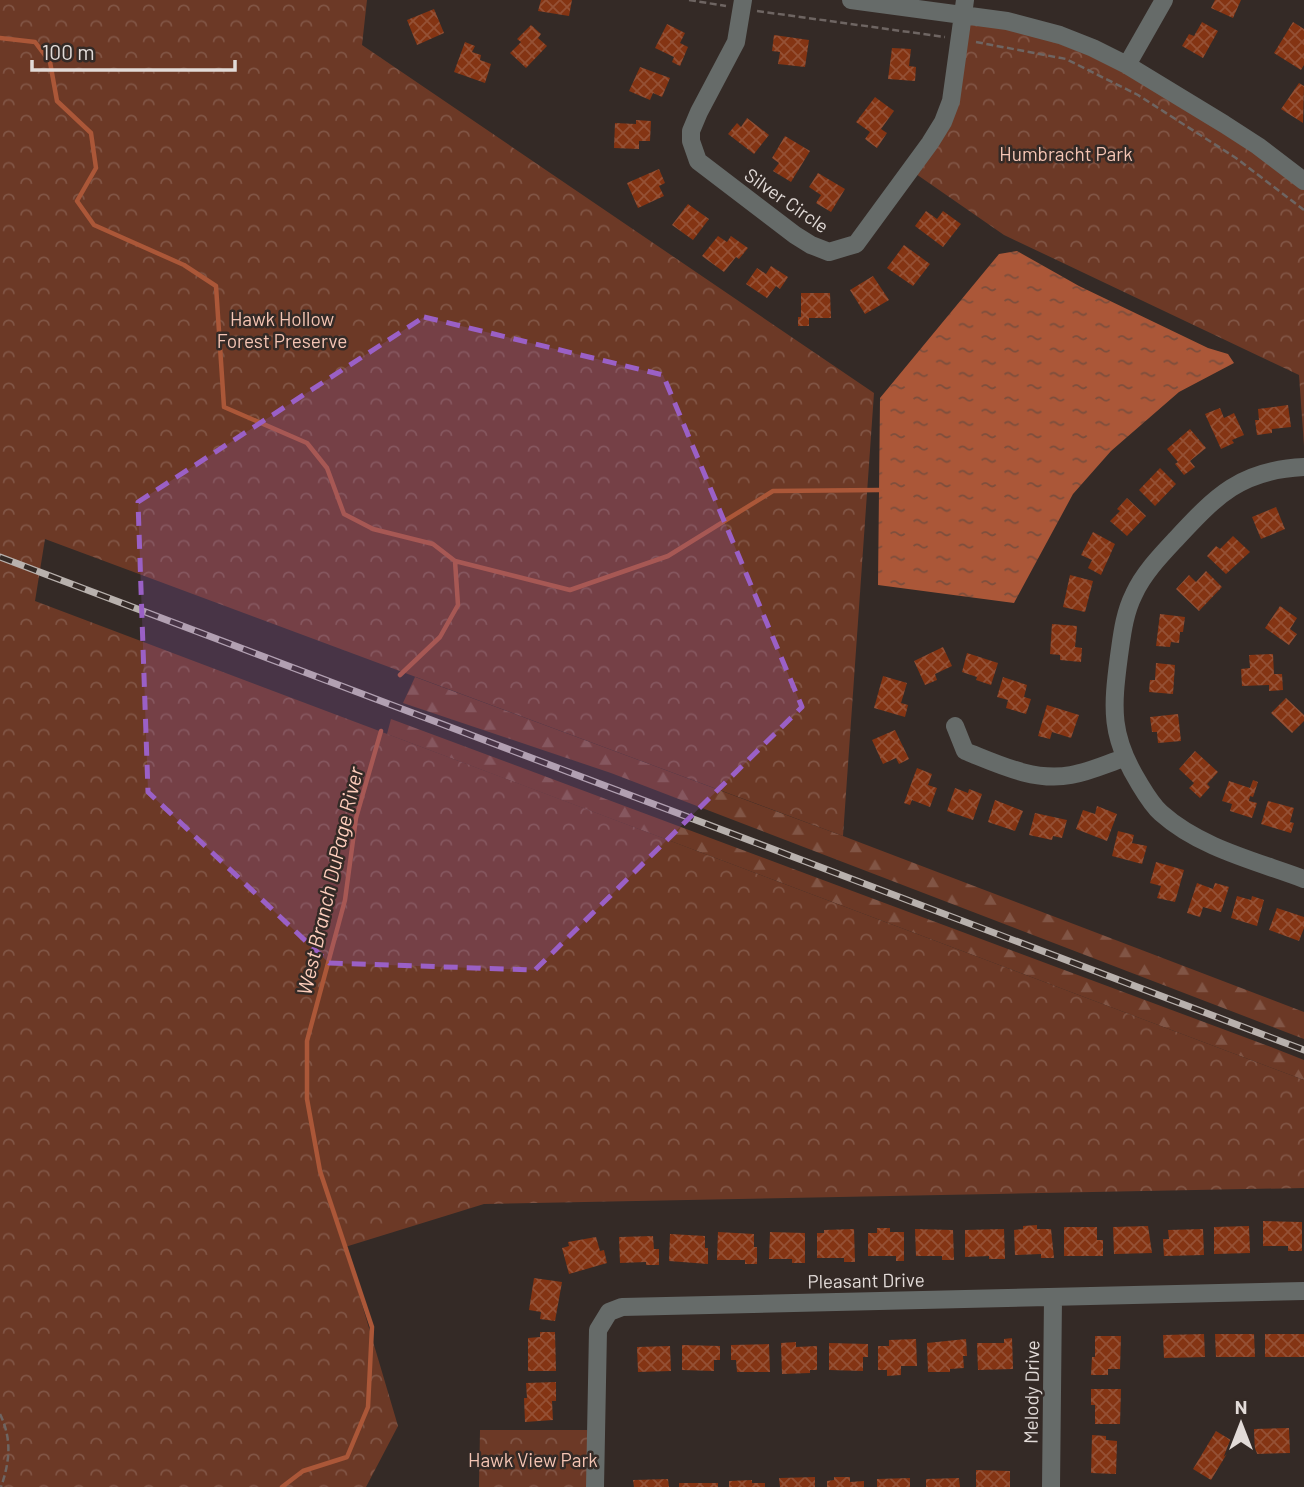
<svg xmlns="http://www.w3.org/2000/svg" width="1304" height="1487" font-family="Barlow,sans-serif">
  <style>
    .forest { fill: url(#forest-firs) }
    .park { fill: url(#park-crowns) }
    .water { fill: url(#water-ripples) }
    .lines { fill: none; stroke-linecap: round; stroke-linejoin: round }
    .stream { stroke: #ab5738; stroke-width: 4.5 }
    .building { fill: url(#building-cross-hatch) }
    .path { stroke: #6e6562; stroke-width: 2.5; stroke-dasharray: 7 3.5; stroke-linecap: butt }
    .minor { stroke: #666b69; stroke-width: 18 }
    .rail-casing { stroke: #b8b1ad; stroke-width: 7 }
    .rail { stroke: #342a26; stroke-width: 4.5; stroke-dasharray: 13; stroke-linecap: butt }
    .marked { fill: #9a60c6; fill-opacity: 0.2; stroke: #9a60c6; stroke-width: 5; stroke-dasharray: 14 9; stroke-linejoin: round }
    .labels { text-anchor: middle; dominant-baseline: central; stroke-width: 5; stroke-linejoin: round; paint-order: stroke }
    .park-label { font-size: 19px; fill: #f5c5b4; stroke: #342a26 }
    .street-label { font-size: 19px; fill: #e2dbd8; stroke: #342a26 }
    .water-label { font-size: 21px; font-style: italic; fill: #fecebc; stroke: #342a26 }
  </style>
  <defs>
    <pattern id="forest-firs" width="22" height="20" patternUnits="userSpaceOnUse" patternTransform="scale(1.75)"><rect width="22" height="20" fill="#6c3926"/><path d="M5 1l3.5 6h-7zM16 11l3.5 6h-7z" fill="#815545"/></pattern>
    <pattern id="park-crowns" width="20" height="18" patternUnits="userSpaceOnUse" patternTransform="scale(1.75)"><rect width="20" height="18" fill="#6c3926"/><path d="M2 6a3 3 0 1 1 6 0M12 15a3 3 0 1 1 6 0" fill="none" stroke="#815545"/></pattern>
    <pattern id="water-ripples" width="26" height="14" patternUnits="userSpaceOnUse" patternTransform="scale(1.75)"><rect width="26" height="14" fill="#ab5738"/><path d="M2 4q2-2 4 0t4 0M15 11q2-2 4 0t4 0" fill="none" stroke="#7d4e3c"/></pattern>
    <pattern id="building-cross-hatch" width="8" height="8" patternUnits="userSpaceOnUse" patternTransform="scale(1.75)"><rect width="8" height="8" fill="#843413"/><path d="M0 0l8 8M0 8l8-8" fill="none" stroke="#955135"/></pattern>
  </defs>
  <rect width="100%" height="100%" fill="#342a26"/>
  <path class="forest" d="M415,677L843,836L1304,1012V1039L611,773L403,703Z
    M391,719L1271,1047L1304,1060V1080L387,734Z"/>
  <path class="park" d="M0,0H367L362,45L874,393L843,836L45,539L35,601L1304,1080V1188L484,1204L345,1247L398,1426L366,1487H0Z
    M968,21L1019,28L1122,68L1252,149L1304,187V446L1299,375L1004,235L916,174L943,135Z
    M480,1430H587V1487H479Z"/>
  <path class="water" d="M1017,251L1079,286L1208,348L1228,354L1234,363L1179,392L1111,451L1073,494L1014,603L878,585L880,398L999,254Z"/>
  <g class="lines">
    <path class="stream" d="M0,38L35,42L50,62L57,101L91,133L96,168L77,201L94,225L184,265L216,286L224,407L307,443L327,468L344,514L373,529L433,544L455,561L458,605L440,637L400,675
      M455,561L570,590L668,556L773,491L879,490
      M282,1487L303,1471L347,1457L368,1407L372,1327L320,1171L307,1099V1041L345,900L356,818L381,731"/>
  </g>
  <path class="building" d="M541,0H572L569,16L538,11Z
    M1215,0H1241L1233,18L1211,8Z
    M434,9L444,33L417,45L407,20Z
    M1202,22L1218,31L1203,58L1182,46L1189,34L1194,36Z
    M1293,22L1304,29V65L1301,70L1274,53Z
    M667,24L685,33L680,43L688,47L680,66L672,62L674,57L655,48Z
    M531,25L541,34L538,38L547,46L526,68L510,53L521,42L517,39Z
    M774,35L809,40L805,67L778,64L780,52L772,51Z
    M465,42L475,46L472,52L481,55L480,60L491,64L485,83L454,72Z
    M892,48L911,49L909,66L916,67L915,81L888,79Z
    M640,67L670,78L662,97L653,93L650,100L629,91Z
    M1299,83L1304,86L1303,123L1281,109Z
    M875,97L894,111L881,129L887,133L877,148L865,139L870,132L856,122Z
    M747,118L769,135L754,154L728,134L737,123L741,127Z
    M636,120L651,121L650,141H639V149L614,148L615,123L636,124Z
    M785,136L810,151L791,182L773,171L779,163L772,158Z
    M659,169L665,183L659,186L664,196L638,208L627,183Z
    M818,173L845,189L831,212L816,203L821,195L809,187Z
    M688,204L709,219L693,240L672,225Z
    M926,211L937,219L943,211L961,224L943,247L915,226Z
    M718,236L727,242L731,236L748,248L739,259L736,257L724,272L702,256Z
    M904,245L930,264L913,286L887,268Z
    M771,266L788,277L780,289L776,286L767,298L746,284L757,268L766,274Z
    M873,276L889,300L865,314L850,290Z
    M801,293H830L831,318H809V326H798V317H801Z
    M1288,405L1291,427L1272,429V433L1257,435L1255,420H1259L1258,409Z
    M1220,408L1224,418L1234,413L1244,435L1232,440L1234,443L1221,449L1205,414Z
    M1190,429L1206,448L1190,461L1195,467L1184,475L1175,464L1178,462L1167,449Z
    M1160,468L1176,484L1155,506L1139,490Z
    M1127,498L1146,516L1127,536L1110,521L1120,511L1117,509Z
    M1276,507L1285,529L1261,539L1252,517Z
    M1093,532L1115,544L1101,575L1088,568L1092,560L1081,555Z
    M1233,536L1250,552L1226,574L1207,556L1216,546L1220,549Z
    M1206,571L1222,587L1199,611L1176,589L1189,575L1196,582Z
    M1070,575L1093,581L1085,612L1063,607Z
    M1280,606L1297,618L1290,629L1297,634L1289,645L1265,628Z
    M1160,614L1185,617L1183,632H1180L1179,643L1171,642L1170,647L1156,646Z
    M1052,624L1077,626L1075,647L1082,648L1081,662L1060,660V655L1050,654Z
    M943,647L952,666L935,674L937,680L925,685L914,661Z
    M967,653L998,663L991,685L976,680L977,677L962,672Z
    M1273,654L1274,674H1282L1283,690L1269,691V685L1242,686L1241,669L1250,668L1249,655Z
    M1156,663L1175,665L1173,694L1149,692L1150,680H1155Z
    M883,676L907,683L901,703L908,705L905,717L874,708Z
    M1003,677L1027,685L1024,697L1031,699L1026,714L1006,708L1008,700L997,697Z
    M1286,698L1304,715V721L1292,733L1271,713Z
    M1047,705L1079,715L1071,738L1052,732L1050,739L1038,736Z
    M1178,714L1181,741L1158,743L1157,732H1152L1150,717Z
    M895,730L909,759L899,764L896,758L883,764L872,740Z
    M1195,751L1218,772L1207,784L1210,787L1200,798L1189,788L1194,783L1179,769Z
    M917,768L932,774L928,785L937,788L930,807L912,800L910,805L904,803Z
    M1253,780L1258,782L1253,797L1250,796L1249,801L1257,803L1252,818L1230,811L1232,804L1222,801L1229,781L1250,788Z
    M955,788L968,793L969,789L982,794L973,820L947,811Z
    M995,800L1023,811L1015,831L988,822Z
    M1268,801L1294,808L1290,822L1294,823L1291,833L1261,824Z
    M1097,806L1117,814L1107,841L1076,829L1083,810L1095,814Z
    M1035,813L1067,820L1062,838L1053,836L1052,840L1029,835Z
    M1118,831L1134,835L1132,843L1147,846L1142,864L1112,856Z
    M1156,862L1184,870L1175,902L1157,898L1161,886L1150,883Z
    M1197,883L1213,889L1215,883L1229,887L1221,912L1203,907L1200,917L1187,913Z
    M1237,896L1251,900L1252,896L1264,900L1257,926L1231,918Z
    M1277,908L1304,917V928L1299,941L1269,930Z
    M1263,1221L1302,1222V1251H1288V1246H1263Z
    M1037,1225V1229H1051L1054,1258H1041V1254L1015,1255L1014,1230L1023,1229V1226Z
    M1148,1226L1152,1253L1114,1254L1113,1227Z
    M1249,1226L1250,1253L1214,1254V1227Z
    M1064,1227H1097V1240H1103V1256H1064Z
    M877,1228H890V1232H904V1261H896V1256H868V1233H877Z
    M854,1229L855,1262H844V1258H817V1233H824V1230Z
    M915,1229L953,1230L954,1260H942V1256H916Z
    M1004,1229L1005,1259H989V1256L965,1257V1230Z
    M1203,1229L1204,1255L1164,1256L1163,1239H1169L1168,1230Z
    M718,1232L754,1234V1247H757V1264H745V1260H717Z
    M770,1232L805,1233V1263H792V1259H769Z
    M670,1234L705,1236V1248H708V1264L669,1261Z
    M653,1236L654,1249H659V1265H646V1262L620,1263L619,1237Z
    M596,1237L600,1251L604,1250L607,1263L569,1274L562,1248L569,1246L568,1242Z
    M534,1278L562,1282L555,1321L540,1319L541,1312L529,1310Z
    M540,1332H555L556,1371H528V1338L540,1337Z
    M1204,1334L1205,1357L1164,1358L1163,1335Z
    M1215,1334H1254L1255,1357H1216Z
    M1265,1334H1304V1357H1265Z
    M1095,1336H1121L1120,1369H1108V1375H1091L1092,1357H1095Z
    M1012,1338L1013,1369L978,1370L977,1343H1004V1339Z
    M916,1339L917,1366H901V1375L887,1376V1370H878V1346H889V1340Z
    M966,1339L967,1356H963L964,1368L950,1369V1372H928L927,1343Z
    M796,1342V1347L817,1346V1370H810V1373L782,1374L781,1343Z
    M829,1343L868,1344V1357H863V1371L829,1370Z
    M769,1344L770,1372H737L736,1360H731V1345Z
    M682,1345L720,1346V1360H714V1371L682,1370Z
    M670,1346L671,1371L638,1372L637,1347Z
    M556,1382V1401H552L553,1420L525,1422L524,1398H527L526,1383Z
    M1091,1389H1121L1120,1424H1095V1405H1091Z
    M1289,1428L1290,1453L1255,1454L1254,1429Z
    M1216,1431L1234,1442L1211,1480L1193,1469Z
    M1092,1435L1106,1436V1440L1117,1441L1116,1474L1091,1473Z
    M976,1470L1010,1471V1487H976Z
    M815,1477V1487H780L779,1478Z
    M834,1477H850V1482L864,1481V1487H827V1481L834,1480Z
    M910,1478V1487H877V1479Z
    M959,1478L960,1487H926V1479Z
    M668,1479L669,1487H634L633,1480Z
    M752,1480V1483H765V1487H729V1481Z
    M679,1483H718V1487H679Z"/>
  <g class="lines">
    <path class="path" d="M689,0L726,6
      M757,11L945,37
      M976,42L1066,59L1138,95L1236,158L1304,210
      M0,1414C12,1439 10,1461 1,1487"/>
    <path class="minor" d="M743,0L736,42L699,112L691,131V141L698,161L795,235L811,245L829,252L856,244L930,143L943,122L951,101L965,0
      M851,0L1007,21L1060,35L1093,48L1127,65L1224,124L1258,146L1304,181
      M1127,65L1164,0
      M1304,467C1240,470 1216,496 1175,540C1160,556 1143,574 1134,594C1124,614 1122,635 1119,656C1112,709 1110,736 1139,783C1145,793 1152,805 1161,813C1200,848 1256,861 1304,879
      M955,726L965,751C998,764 1034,782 1071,775C1089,772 1106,764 1124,758
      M595,1487L598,1330L609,1312L622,1307L1304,1291
      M1051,1487L1053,1298"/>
    <defs>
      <path id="rail" d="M0,557L1304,1050"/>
    </defs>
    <use href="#rail" class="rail-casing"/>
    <use href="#rail" class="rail"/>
  </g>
  <path class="marked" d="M424,317L663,375L802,707L535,970L329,963L148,792L138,502Z"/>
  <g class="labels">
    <g class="park-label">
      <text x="1066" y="153">Humbracht Park</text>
      <text x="282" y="318">Hawk Hollow<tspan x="282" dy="22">Forest Preserve</tspan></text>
      <text x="533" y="1459">Hawk View Park</text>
    </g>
    <g class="street-label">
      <text transform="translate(787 200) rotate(35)">Silver Circle</text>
      <text transform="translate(866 1280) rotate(-1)">Pleasant Drive</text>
      <text transform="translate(1031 1392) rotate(-89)">Melody Drive</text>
    </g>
    <g class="water-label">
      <text transform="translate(329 881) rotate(-77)">West Branch DuPage River</text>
    </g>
  </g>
  <g transform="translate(1241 1424)" stroke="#342a26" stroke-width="5" paint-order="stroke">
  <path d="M0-5L12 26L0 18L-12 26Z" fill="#e2dbd8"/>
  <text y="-10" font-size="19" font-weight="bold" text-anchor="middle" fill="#e2dbd8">N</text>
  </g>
  <path d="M32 60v10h203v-10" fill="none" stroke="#e2dbd8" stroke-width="3.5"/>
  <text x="42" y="60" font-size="21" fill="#e2dbd8" stroke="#342a26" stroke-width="5" paint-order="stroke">100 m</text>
</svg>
